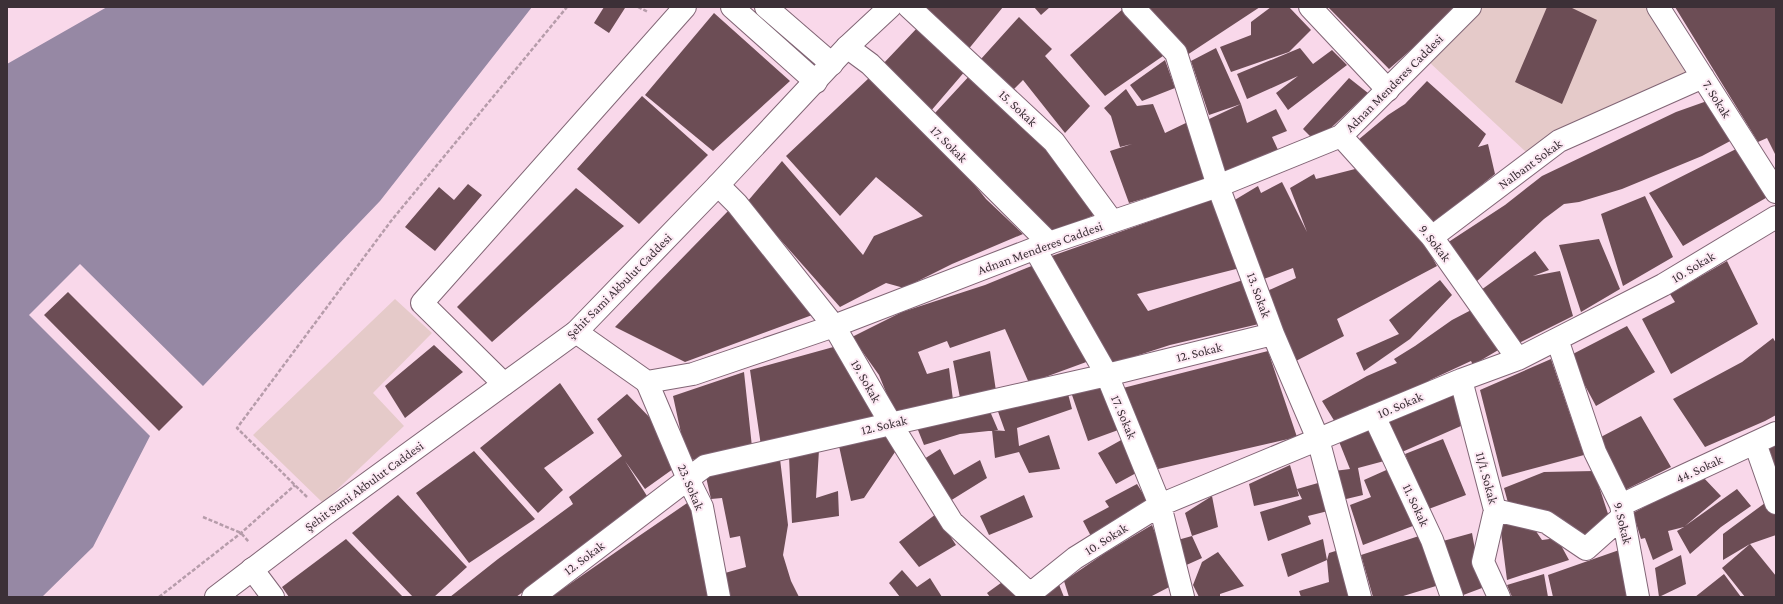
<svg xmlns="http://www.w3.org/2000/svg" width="1783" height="604" font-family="'Crimson Pro',serif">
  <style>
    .green { fill: #e5cac9 }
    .water { fill: #9688a4 }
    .building { fill: #6c4d55 }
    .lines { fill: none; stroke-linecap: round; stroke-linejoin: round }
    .minor-casing { stroke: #816575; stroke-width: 24 }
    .tertiary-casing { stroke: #816575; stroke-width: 24 }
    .secondary-casing { stroke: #816575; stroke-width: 24 }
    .path { stroke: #b69caa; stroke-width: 2.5; stroke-dasharray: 4 2; stroke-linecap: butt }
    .minor { stroke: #fff; stroke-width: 22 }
    .tertiary { stroke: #fff; stroke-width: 22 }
    .secondary { stroke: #fff; stroke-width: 22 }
    .labels { text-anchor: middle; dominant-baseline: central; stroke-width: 4; stroke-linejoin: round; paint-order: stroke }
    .street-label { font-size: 13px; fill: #3c3037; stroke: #fdeaf4 }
  </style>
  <rect width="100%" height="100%" fill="#f9d8ea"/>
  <path class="green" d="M1482,7H1645L1686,73L1526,152L1429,62Z
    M395,299L432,333L373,393L404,426L323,503L253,435Z"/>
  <path class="water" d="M107,7H532L380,201L203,386L80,264L29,315L150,436L93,547L42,597H7V64Z"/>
  <path class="building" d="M604,7L625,8L609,33L594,23Z
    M926,7H1003L967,51L924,10Z
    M1034,7H1050L1041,15Z
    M1143,7H1260L1187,55Z
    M1271,7H1289L1311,30L1289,52L1231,72L1220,47L1251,35V22Z
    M1328,7H1455L1438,26L1389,69Z
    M1547,7H1570L1597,20L1562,104L1515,82Z
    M1675,7H1776V156L1767,138L1758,142Z
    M1124,8L1163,56L1105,96L1070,55Z
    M714,13L790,81L713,151L645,95Z
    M1019,17L1052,49L1045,56L1090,106L1065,133L1023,80L1012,91L981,59Z
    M918,27L966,70L930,112L882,65Z
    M1216,48L1241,104L1209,115L1191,61Z
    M1300,48L1313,64L1332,50L1347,65L1288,110L1276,93L1298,76L1247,99L1237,74Z
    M1165,60L1175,88L1142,101L1130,85Z
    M972,73L1046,145L1099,213L1049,234L935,113Z
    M869,78L949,153L986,199L1023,234L952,264L904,288L886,283L840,307L747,202L782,161L863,255L874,236L923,216L876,177L840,216L786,156Z
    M1349,78L1368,93L1316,142L1303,129Z
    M1427,81L1486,134L1478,147L1488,144L1495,174L1432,225L1358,140L1388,115L1405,104Z
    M1126,89L1137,106L1153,104L1165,133L1190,121L1210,179L1129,203L1110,151L1132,144L1120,147L1111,116L1104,108Z
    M642,96L708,155L639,224L577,169Z
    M1707,101L1734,139L1702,156L1622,189L1579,202L1564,204L1544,219L1475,283L1447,243L1505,205L1542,176L1676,112Z
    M1241,104L1247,123L1276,109L1287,131L1272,137L1279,152L1226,175L1207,120Z
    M1740,147L1771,195L1683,246L1649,193Z
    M1359,168L1418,232L1437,266L1337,319L1344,336L1296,361L1267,291L1296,278L1293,268L1261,280L1233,201L1258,186L1261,193L1282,182L1307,232L1290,188L1314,174L1316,179Z
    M468,184L482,195L435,251L405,227L439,187L454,200Z
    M576,188L624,226L492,342L457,307Z
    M1645,196L1673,257L1623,286L1601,214Z
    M1213,199L1240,268L1137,294L1148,311L1246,279L1263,323L1170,345L1108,365L1049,257Z
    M729,210L815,314L685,362L615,327Z
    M1599,239L1620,289L1581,312L1559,245Z
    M1535,251L1549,270L1533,276L1560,271L1573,316L1519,343L1481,290Z
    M1727,261L1758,324L1671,374L1642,319L1675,302L1670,294Z
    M1034,265L1089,361L1029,383L1005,329L950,348L947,341L918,352L927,374L949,368L953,400L894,412L879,375L852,337L902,312L985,285Z
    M1440,280L1452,295L1410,339L1364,371L1356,353L1399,334L1389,320Z
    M68,292L183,407L159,431L44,315Z
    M1475,308L1500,349L1473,365L1471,361L1430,380L1414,392L1335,422L1322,401L1367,376L1397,363L1394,359L1415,346L1452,320Z
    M1627,326L1655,372L1596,406L1569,356Z
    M1773,338L1776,343V415L1765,421L1705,447L1673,399L1742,362Z
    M434,345L463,372L405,418L385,386Z
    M837,346L874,418L761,446L750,370Z
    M990,351L996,391L960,398L953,361Z
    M1268,351L1297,437L1158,469L1123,388Z
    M1551,359L1584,455L1502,477L1480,390Z
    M744,372L752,447L687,461L673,396Z
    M560,383L594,433L544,468L563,490L538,513L480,448Z
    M1105,384L1121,429L1088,441L1072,395Z
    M1067,390L1072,409L1017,428L1019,446L1049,435L1060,469L1029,473L1019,452L995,458L992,430L1005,431L996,406Z
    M1454,391L1461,426L1402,452L1385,424Z
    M627,394L656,424L673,469L645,489L625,461L647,496L597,538L516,597H450L498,559L573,504L569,497L622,456L597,419Z
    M989,409L998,430L960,434L924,445L916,425Z
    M1641,416L1671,467L1625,490L1597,439Z
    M1370,430L1388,460L1358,468L1363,495L1342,500L1334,471L1350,469L1338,439Z
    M887,433L895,452L864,498L851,501L839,446Z
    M1123,439L1138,472L1116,484L1098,453Z
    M1443,439L1466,495L1426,510L1405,454Z
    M1776,443V477L1764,449Z
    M940,449L954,475L980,460L987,478L950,501L924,459Z
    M819,450L816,498L838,491L839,516L792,523L789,456Z
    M474,451L535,519L469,563L416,493Z
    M780,459L788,525L783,555L791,581L799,597H729L725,573L746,567L740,536L730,538L722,498L711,499L706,477Z
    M1290,465L1297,489L1318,483L1328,511L1308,516L1311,524L1268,541L1260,512L1302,499L1297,489L1299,496L1254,506L1249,484Z
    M1393,467L1418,524L1363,545L1350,505L1371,497L1364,480Z
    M1594,471L1611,523L1585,538L1510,510L1504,488L1544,472Z
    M1702,476L1721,496L1685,526L1737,489L1751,506L1721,527L1690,554L1677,531L1684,527L1668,531L1673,550L1653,560L1645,538L1641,539L1633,513Z
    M1137,484L1150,505L1093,540L1083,521L1109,507L1105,501Z
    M398,495L467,567L434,597H413L352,533Z
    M1024,495L1033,517L989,535L980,516Z
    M1212,496L1218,527L1192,536L1185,513Z
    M693,499L713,597H551L639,536Z
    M1769,500L1776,517V535L1750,544L1776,576V597H1745L1722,568L1750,544L1723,560V534Z
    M936,514L956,545L919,567L899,542Z
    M1529,521L1542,540L1557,538L1569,560L1507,580L1500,525Z
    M1152,525L1175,584L1150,597H1069L1064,581L1105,553Z
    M1472,533L1482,588L1458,597L1443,541Z
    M1192,536L1202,558L1182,567L1174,541Z
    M1419,536L1436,586L1400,597H1373L1361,555Z
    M346,539L403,597H289L282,587Z
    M1323,539L1327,560L1288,577L1281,554Z
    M1342,549L1354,597H1301L1299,591L1329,582L1327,560L1329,553Z
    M1622,549L1632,597H1553L1548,575Z
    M1218,552L1244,586L1220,594V597H1199L1193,585L1202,562Z
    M1681,555L1686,584L1659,597L1655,568Z
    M902,570L917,587L930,578L942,597H900L889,583Z
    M1544,574L1548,597H1512L1507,585Z
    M1724,574L1741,597H1695Z
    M1005,580L1018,597H990L987,593Z
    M1058,582L1064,597H1042Z"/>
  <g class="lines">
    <defs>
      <path id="minor" d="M732,7L816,82
        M766,7L832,64
        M909,7L1054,142L1112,221
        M1133,7L1176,53L1218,186L1273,334L1318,439L1360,597
        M1310,7L1388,90
        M1658,7L1776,192
        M847,47L870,64L1049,243
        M1341,136L1432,237L1518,359
        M718,185L737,204L834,326L891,424L952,522L1030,594
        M1432,237L1559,141L1703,77
        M1035,249L1107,375L1160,505L1183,597
        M1557,339L1595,452L1621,505L1638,597
        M1461,380L1495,510L1483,562L1499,597
        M647,382L688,479L702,507L719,597
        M504,384L422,303L685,7
        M1374,416L1432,540L1452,597
        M1755,443L1776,503
        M1621,505L1776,433
        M1495,510L1546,522L1586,549L1623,516
        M252,569L273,597
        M533,597L705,466L1107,375L1273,334
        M1032,597L1030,594L1075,558L1160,505L1461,380L1518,359L1663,285L1776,217"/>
      <path id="tertiary" d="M576,332L647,382L693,374L834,326L1049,243L1218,186L1341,136L1470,7"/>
      <path id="secondary" d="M216,597L324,515L576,332L718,185L847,47L890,7"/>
    </defs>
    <use href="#minor" class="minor-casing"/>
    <use href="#tertiary" class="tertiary-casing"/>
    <use href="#secondary" class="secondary-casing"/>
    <path class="path" d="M638,7L648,12
      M307,497L237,428L391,221L567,7
      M203,517L241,533L249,542
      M159,597L241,533L295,485"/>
    <use href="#minor" class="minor"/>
    <use href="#tertiary" class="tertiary"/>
    <use href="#secondary" class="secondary"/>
  </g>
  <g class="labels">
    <g class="street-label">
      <text transform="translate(1394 83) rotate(-45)">Adnan Menderes Caddesi</text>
      <text transform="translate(1717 99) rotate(58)">7. Sokak</text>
      <text transform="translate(1018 108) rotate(43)">15. Sokak</text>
      <text transform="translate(949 144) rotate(45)">17. Sokak</text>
      <text transform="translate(1530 164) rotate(-36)">Nalbant Sokak</text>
      <text transform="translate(1435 243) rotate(52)">9. Sokak</text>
      <text transform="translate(1040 248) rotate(-20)">Adnan Menderes Caddesi</text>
      <text transform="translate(1693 267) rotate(-31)">10. Sokak</text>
      <text transform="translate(619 286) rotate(-45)">Şehit Sami Akbulut Caddesi</text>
      <text transform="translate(1259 295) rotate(70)">13. Sokak</text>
      <text transform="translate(1199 352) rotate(-14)">12. Sokak</text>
      <text transform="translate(866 381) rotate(60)">19. Sokak</text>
      <text transform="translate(1400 405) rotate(-23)">10. Sokak</text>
      <text transform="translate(1124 417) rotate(67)">17. Sokak</text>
      <text transform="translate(884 425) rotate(-13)">12. Sokak</text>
      <text transform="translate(1699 469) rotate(-25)">44. Sokak</text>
      <text transform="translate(1487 478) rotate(75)">11/1. Sokak</text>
      <text transform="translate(364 486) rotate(-36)">Şehit Sami Akbulut Caddesi</text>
      <text transform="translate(691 487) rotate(67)">23. Sokak</text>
      <text transform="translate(1416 505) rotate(65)">11. Sokak</text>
      <text transform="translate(1623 523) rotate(76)">9. Sokak</text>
      <text transform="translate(1106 539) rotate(-32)">10. Sokak</text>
      <text transform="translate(584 558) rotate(-37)">12. Sokak</text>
    </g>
  </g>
  <rect width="1783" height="604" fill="none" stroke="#3c3037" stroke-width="16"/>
</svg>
